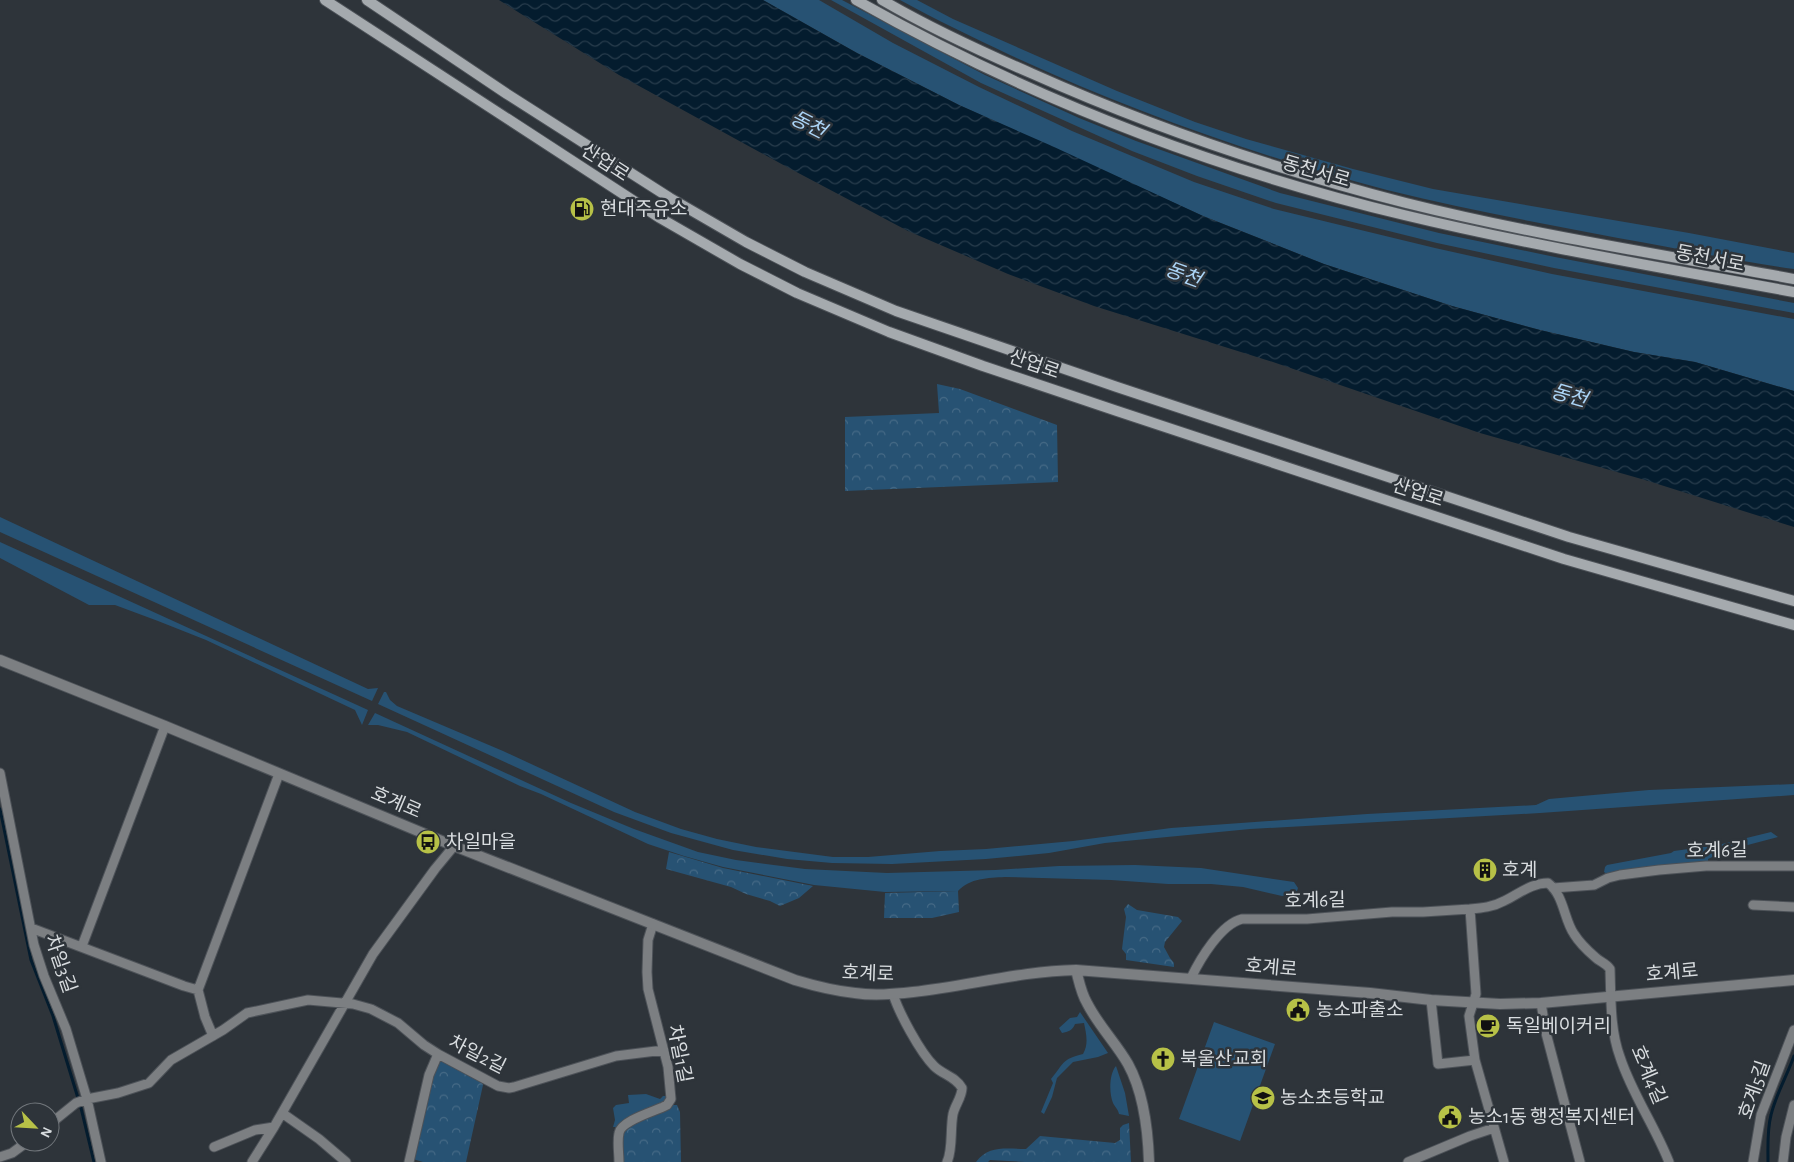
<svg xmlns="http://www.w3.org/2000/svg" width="1794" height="1162" font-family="'Alegreya Sans','Noto Sans KR',sans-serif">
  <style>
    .green { fill: #275273 }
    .forest { fill: url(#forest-crowns) }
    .water { fill: url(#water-waves) }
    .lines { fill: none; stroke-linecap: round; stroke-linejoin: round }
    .stream { stroke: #041c2e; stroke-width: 3 }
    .minor-casing { stroke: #4d5258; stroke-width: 11 }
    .tertiary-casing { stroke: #4d5258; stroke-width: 12 }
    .secondary-casing { stroke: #4d5258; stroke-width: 12 }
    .minor { stroke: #7c7f82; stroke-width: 9 }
    .tertiary { stroke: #7c7f82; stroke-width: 10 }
    .secondary { stroke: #a5aaae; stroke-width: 10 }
    .labels { text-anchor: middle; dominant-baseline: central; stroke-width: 5; stroke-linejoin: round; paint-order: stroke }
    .street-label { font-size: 19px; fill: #d8dcdf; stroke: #2e343a }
    .poi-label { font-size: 19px; fill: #d8dcdf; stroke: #2e343a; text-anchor: start }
    .water-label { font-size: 20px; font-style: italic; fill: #acd5f7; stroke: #2e343a }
  </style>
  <defs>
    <pattern id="forest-crowns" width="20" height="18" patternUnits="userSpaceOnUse" patternTransform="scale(1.25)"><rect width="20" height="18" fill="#275273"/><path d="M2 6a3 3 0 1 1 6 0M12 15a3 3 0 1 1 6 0" fill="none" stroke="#466a86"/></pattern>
    <pattern id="water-waves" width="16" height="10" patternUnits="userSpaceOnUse" patternTransform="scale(1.25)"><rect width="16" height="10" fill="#041c2e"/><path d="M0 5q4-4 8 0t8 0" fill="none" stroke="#283c4c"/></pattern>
  </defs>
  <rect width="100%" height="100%" fill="#2e343a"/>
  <path class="green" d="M763,0H819L893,43L979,87L1072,131L1194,182L1274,209L1435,248L1552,274L1794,319V391L1695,362L1634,352L1540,330L1452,306L1324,264L1203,216L959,105L857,53Z
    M831,0H842L985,75L1079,118L1136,141L1280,193L1439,233L1555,257L1794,303V313L1554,268L1437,243L1276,203L1197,176L1132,151L981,83Z
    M900,0H917L953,19L1117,91L1195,122L1246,139L1353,169L1433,189L1689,233L1794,253V269C1735,261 1676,248 1618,238C1540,223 1463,209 1387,190C1257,156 1131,111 1010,55C973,37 936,20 900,0Z
    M0,517L368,689L378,688L372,701L0,532Z
    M0,542L368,710L362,725L355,710L206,640L158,621L115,605H89L0,558Z
    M384,692H386L390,700L397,706L503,751L635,812L681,829L717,839L756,847L833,857H868L940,851L986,849L1073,841L1171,828L1367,814L1536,805L1549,799L1649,790L1794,784V795L1540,813L1250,829L1105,843L1049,853L986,859L892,864L832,863L787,859L733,850L671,833L614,812L378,704Z
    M375,713L571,803L634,829L698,852L736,860L805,869L887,873L995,870L1059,866L1135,865L1201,868L1294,882L1298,888L1296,894L1282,896L1243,887L1211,884H1168L1111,880L1005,877C988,878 970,878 958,891L885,892L814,885L723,867L684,856L648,844L541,794L520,786L407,732L378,725H368Z
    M1771,832L1778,837L1725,851L1708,859V862L1607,874L1604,872L1605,867L1607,865L1671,853L1674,851L1718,845Z
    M1080,1012L1108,1053L1098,1057L1073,1062L1057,1078L1052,1097L1044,1114L1041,1112L1053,1083L1051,1079C1064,1064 1061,1059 1083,1054C1089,1044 1086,1033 1084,1023L1075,1024C1073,1030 1068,1032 1062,1033L1059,1028L1070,1018L1077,1017Z
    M1214,1022L1275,1044L1240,1141L1179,1119Z
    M1116,1066L1125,1093L1129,1116L1119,1114C1118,1109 1115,1107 1113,1103C1109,1093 1109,1074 1116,1066Z
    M646,1094L660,1099L663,1096H667L668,1100L616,1127H613L615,1120L613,1108L616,1105L629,1103L628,1095Z"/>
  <path class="forest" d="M937,384L960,389L1057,425L1058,482L845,491V417L939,413Z
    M669,852L723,868L813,886L799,898L780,906L770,901L746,894L731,887L666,869Z
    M958,891L959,912L932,918H884L885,893Z
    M1128,904L1137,910L1178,917L1182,921L1165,942L1164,947L1170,958L1174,963V967L1126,960V954L1122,949L1126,917L1124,909Z
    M441,1058L481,1080L483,1085L466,1162H423L413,1159L431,1075Z
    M672,1105H677L680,1112L681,1162H621V1136L624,1128Z
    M1129,1123L1131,1162H1025L990,1160L988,1162H976C989,1145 1006,1149 1026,1149L1040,1136L1115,1143L1120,1140V1128L1123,1125Z"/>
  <path class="water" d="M499,0H763L857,53L959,105L1052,146L1203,216L1324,264L1452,306L1540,330L1634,352L1695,362L1794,391V527L1645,480L1480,433L1273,362L1094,306L1008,274L908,231L787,167L619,75Z"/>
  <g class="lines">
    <path class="stream" d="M0,809L31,960L53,1016L81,1108L94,1162
      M1768,1162C1768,1146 1767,1130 1771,1115C1776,1094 1787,1076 1794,1056"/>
    <defs>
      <path id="minor" d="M0,773L34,945L44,976L66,1029L87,1099L101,1162
        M1553,888L1594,885L1608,878L1620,875L1659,870L1706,866H1794
        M1753,905L1794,907
        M1470,909C1482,908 1493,907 1504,901C1519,894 1531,883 1548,883C1564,895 1564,920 1574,934C1579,942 1588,951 1595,957C1600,962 1606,963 1610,969C1611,998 1610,1030 1620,1057C1632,1094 1655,1126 1669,1162
        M31,928L184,986L198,990
        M82,946L165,726
        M1191,978C1200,959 1221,924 1242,919H1307L1392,912H1423L1470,909L1476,994L1469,1016L1475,1060
        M893,994C899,1013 920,1052 934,1066C943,1075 955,1076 962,1088C962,1097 955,1105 953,1114C950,1129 953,1150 947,1162
        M1431,1000L1438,1064L1475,1060L1504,1162
        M1541,1003L1546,1033L1580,1162
        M213,1036L205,1017L198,990L279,774
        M282,1113L319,1139L346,1162
        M50,1124L76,1103L87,1099L118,1093L149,1083L171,1060L223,1030L247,1013L308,1000L353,1004L371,1009L398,1023L424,1045L438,1054L498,1086L509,1088L514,1087L616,1056L664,1050
        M214,1147L255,1130L274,1127
        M0,1157L12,1153L27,1142
        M252,1162L274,1127L373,954L435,869L454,846
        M409,1162L429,1075L438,1054
        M619,1162C619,1153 617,1142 619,1133C621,1121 652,1112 663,1107L667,1105L671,1099L668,1067L648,989L647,972L648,940L653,924
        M1408,1162L1470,1136L1494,1128
        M1753,1162L1761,1115L1794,1030
        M1783,1162L1786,1137L1794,1105"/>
      <path id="tertiary" d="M0,660L165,726L454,846L795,980C815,986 835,991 855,993C874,996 894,994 913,992C968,986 1021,971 1076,970L1370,993L1431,1000L1500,1004L1541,1003L1794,980
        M1076,970C1079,981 1081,993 1087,1003C1098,1025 1116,1043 1128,1064C1144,1093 1148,1130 1149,1162"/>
      <path id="secondary" d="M325,0L660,218L740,264L797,293L889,332L983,366L1117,411L1564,559L1794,625
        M367,0L507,94L670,198L746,242L805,272L896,311L1117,387L1569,537L1794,601
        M856,0C1027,97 1214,169 1404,215C1533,246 1664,268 1794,292
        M882,0C930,28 982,52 1033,74C1154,128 1278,170 1406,203C1534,235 1665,255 1794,279"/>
    </defs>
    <use href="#minor" class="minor-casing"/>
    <use href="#tertiary" class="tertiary-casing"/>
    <use href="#secondary" class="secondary-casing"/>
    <use href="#minor" class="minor"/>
    <use href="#tertiary" class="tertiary"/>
    <use href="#secondary" class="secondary"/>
  </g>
  <defs>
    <symbol id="fuel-disc" viewBox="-11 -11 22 22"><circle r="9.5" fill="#b7c147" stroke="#2e343a"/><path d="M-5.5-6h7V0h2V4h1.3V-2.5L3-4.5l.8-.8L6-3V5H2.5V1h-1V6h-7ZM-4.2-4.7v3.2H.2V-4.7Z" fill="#111"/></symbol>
    <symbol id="bus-disc" viewBox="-11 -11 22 22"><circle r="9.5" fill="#b7c147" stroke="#2e343a"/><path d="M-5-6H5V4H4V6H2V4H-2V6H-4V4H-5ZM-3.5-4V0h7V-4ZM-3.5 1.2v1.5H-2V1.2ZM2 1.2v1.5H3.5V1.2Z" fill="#111"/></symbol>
    <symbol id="building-disc" viewBox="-11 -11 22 22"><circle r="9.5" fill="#b7c147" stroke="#2e343a"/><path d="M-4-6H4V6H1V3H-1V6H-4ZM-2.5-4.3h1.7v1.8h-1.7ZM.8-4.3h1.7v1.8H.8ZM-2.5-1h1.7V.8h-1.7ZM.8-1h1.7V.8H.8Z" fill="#111"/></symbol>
    <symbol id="civic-disc" viewBox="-11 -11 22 22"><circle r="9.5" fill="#b7c147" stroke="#2e343a"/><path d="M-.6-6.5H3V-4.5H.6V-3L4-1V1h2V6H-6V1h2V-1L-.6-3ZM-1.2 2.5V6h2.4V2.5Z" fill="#111"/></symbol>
    <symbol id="cafe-disc" viewBox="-11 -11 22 22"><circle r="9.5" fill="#b7c147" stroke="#2e343a"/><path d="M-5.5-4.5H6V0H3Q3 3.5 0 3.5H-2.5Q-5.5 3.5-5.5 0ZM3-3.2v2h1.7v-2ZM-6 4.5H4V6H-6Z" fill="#111"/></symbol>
    <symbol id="church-disc" viewBox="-11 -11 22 22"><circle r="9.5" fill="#b7c147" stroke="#2e343a"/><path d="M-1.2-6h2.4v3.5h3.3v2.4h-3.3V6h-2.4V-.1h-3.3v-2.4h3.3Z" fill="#111"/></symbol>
    <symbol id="school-disc" viewBox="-11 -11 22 22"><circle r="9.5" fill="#b7c147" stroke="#2e343a"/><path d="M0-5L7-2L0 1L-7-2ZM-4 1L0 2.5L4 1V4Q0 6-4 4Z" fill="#111"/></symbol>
  </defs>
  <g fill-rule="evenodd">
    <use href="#fuel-disc" x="568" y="195" width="28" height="28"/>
    <use href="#bus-disc" x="414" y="828" width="28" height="28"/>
    <use href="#building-disc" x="1471" y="856" width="28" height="28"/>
    <use href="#civic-disc" x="1284" y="996" width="28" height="28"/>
    <use href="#cafe-disc" x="1474" y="1012" width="28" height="28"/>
    <use href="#church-disc" x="1149" y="1045" width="28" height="28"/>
    <use href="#school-disc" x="1249" y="1084" width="28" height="28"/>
    <use href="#civic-disc" x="1436" y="1103" width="28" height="28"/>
  </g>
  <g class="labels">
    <g class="street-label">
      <text transform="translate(605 163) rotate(33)">산업로</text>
      <text transform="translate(1316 172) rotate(16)">동천서로</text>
      <text transform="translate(1710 259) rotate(11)">동천서로</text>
      <text transform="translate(1034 365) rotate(19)">산업로</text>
      <text transform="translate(1418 493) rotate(18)">산업로</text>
      <text transform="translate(396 803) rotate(23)">호계로</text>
      <text transform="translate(1717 851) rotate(-1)">호계6길</text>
      <text transform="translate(1315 901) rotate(-1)">호계6길</text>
      <text transform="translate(60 964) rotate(71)">차일3길</text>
      <text transform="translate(1271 968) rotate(5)">호계로</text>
      <text transform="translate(1672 973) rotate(-5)">호계로</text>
      <text transform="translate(868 974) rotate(2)">호계로</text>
      <text transform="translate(679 1054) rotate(79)">차일1길</text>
      <text transform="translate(477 1055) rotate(27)">차일2길</text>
      <text transform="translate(1648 1075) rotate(67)">호계4길</text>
      <text transform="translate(1755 1090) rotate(-71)">호계5길</text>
    </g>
    <g class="poi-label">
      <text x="600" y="209">현대주유소</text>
      <text x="446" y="842">차일마을</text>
      <text x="1502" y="870">호계</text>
      <text x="1316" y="1010">농소파출소</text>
      <text x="1506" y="1026">독일베이커리</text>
      <text x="1180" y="1059">북울산교회</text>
      <text x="1280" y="1098">농소초등학교</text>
      <text x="1468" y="1117">농소1동 행정복지센터</text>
    </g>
    <g class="water-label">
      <text transform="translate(808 125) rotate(27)">동천</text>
      <text transform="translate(1183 275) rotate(20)">동천</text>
      <text transform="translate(1569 396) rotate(16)">동천</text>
    </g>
  </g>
  <g transform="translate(35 1127) rotate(115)"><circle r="24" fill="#2e343a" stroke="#72777c"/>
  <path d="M0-4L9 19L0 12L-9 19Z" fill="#b7c147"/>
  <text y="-8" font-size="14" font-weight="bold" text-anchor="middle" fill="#d8dcdf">N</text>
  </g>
</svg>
